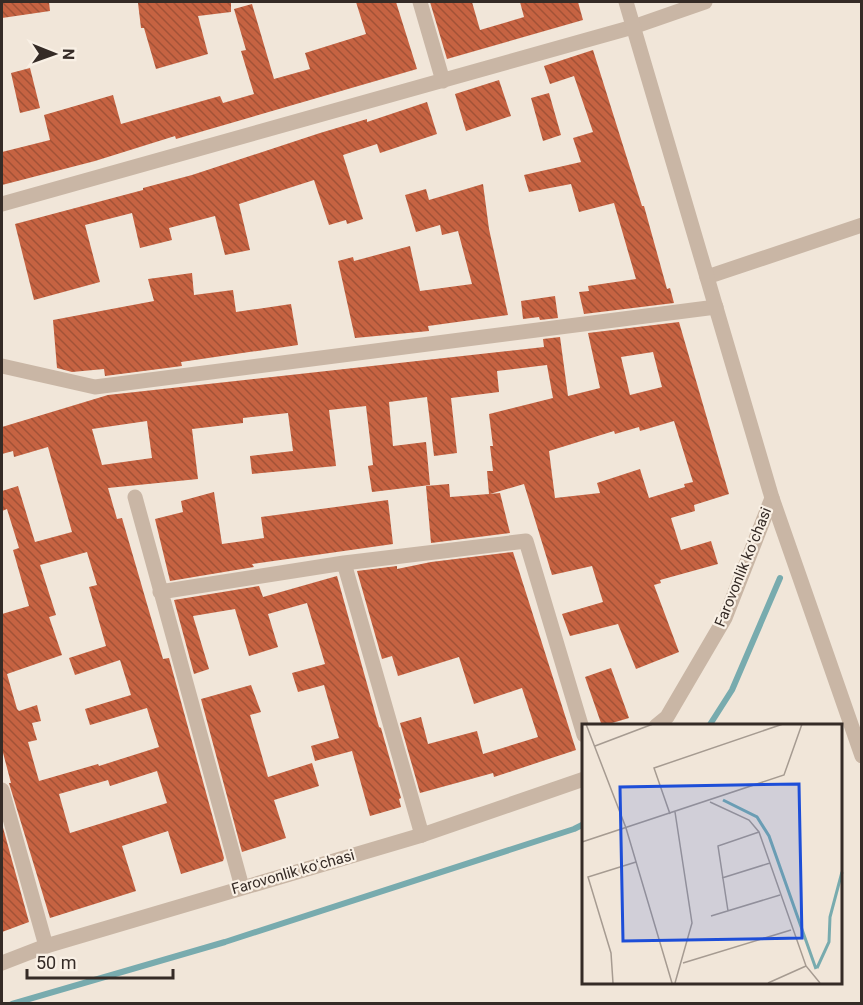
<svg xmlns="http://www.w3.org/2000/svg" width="863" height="1005" font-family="Roboto,sans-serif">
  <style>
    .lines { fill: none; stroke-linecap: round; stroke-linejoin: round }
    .stream { stroke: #78abae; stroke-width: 6 }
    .building { fill: url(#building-back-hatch); fill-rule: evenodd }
    .minor { stroke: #c9b6a5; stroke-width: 15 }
    .tertiary { stroke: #c9b6a5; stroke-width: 15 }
    .labels { text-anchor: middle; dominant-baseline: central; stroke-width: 4.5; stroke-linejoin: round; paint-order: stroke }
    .street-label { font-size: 15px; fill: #352b26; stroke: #f9f0e5 }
    .inset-river { fill: none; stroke: #78abae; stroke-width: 3 }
    .inset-road { fill: none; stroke: #a69b91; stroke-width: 1.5 }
    .view { fill: #1d4ed8; fill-opacity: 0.15; stroke: #1d4ed8; stroke-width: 3 }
    .inset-edge { fill: none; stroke: #352b26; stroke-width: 3 }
  </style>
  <defs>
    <pattern id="building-back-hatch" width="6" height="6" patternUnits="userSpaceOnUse" patternTransform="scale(1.5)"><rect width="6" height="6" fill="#c66342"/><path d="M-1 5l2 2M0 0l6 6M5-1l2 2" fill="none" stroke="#a25237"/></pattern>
  </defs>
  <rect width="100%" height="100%" fill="#f1e6d9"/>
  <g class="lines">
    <path class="stream" d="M709,726L732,690L780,578
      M12,1004L225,942L574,829L584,824"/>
  </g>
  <path class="building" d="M2,2H49L50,11L2,18Z
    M152,2H231V12L198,16L208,54L156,69L144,28H141L138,3Z
    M356,2H396L417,69L176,139L175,136L95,161L2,185V152L50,140L44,115L113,95L121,124L220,96L223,103L254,94L241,51L246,50L234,9L252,4L274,79L310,69L305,53L366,34Z
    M430,2H472L480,30L524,17L520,2H578L583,20L447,59Z
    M593,50L642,206H644L667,289L670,288L674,303L584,314L579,292L589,291L588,286L636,279L614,203L579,212L571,184L529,192L524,175L581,162L573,138L593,132L574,76L550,84L544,66Z
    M30,68L40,108L20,113L11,73Z
    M499,80L511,116L466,131L455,94Z
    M549,93L561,135L543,141L531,98Z
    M427,102L437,134L380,153L377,144L343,155L363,219L347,224L346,220L329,225L314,180L239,204L250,250L225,255L215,216L169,228L172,240L140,248L132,213L85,225L100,282L34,300L15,224L143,190V188L192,175L320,133L367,119V122Z
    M483,184L489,229L508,315L428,326L429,331L355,338L338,261L353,257L354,261L410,246L420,291L472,284L458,231L442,235L440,225L416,232L405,195L426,189L429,200Z
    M192,273L194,295L233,290L236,312L291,304L298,345L181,362L182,366L105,376L104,369L72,372L57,368L53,320L154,301L148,279Z
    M555,296L558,318L540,320L539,317L523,319L521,301Z
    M679,322L729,494L694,505L695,511L671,518L681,550L711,541L718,564L660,580L661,583L654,585L679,652L636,669L618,624L570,636L562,614L603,602L592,566L552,575L524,484L490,494L500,493L510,533L431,543L426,486L449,484L450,497L489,494L487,471H493L490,446H493L489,414L553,398L547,365L497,371L499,392L451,398L457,453L434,456L427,397L389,402L393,446L426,442L430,485L372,492L368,466L373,465L366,406L329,410L336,466L252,474L250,456L293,451L288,413L243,418V423L192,429L198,479L108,488L117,519L122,518L163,659L169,658L224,858L223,861L181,874L168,831L122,846L136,891L50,918L9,783H11L2,749V614L29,606L13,550L19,548L7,509L2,511V491L18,486L35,542L72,532L48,447L14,457L13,451L2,454V427L108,395L544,347L543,339L560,337L568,396L600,388L588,333ZM653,352L662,387L630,395L621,357ZM147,421L152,458L102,465L92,429ZM674,421L693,482L684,484L685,487L649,498L640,469L597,483L600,493L555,498L549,451L614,431L615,434L639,427L640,431ZM87,552L97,585L89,587L106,646L69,658L75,675L120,660L131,695L85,709L90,725L147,708L159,747L99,766L98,764L39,781L28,742L37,740L32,723L41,721L37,705L19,711L17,709L7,674L62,655L49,617L56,615L40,565ZM157,771L167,803L70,833L59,794L108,780L110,786Z
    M214,492L222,544L264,538L261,517L388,500L393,544L252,564L254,567L170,581L155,519L183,512L181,501Z
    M513,552L576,750L494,777L493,773L420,793L400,723L421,717L428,744L477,731L483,754L538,737L522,688L474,704L459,657L398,676L392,656L382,659L357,571L397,566V569L431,562Z
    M337,576L379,727L381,728L401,798L399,799L401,807L370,816L352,751L315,761L311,746L339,738L324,685L298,692L292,673L325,664L307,603L268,614L278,647L249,656L235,609L193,616L209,669L194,674L174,600L259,586L263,597Z
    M611,668L629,718L602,726L585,677Z
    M251,685L261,712L250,715L268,777L312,763L319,786L274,800L286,838L242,852L201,699Z
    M2,824L29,922L2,932Z"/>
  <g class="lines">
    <path class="minor" d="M420,2L443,81
      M2,204L633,27L705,2
      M707,277L862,225
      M2,366L95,387L716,307
      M135,497L242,887
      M772,498L862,756
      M344,563L422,835
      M160,592L344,563L526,541L584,735
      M2,790L46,946"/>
    <path class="tertiary" d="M626,2L772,498L725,618L667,717L656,726
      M2,963L46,946L422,835L584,779"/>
  </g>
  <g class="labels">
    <g class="street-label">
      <text transform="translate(743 567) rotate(-68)">Farovonlik koʻchasi</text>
      <text transform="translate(293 872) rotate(-16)">Farovonlik koʻchasi</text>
    </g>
  </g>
  <g transform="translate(582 724)">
    <rect width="260" height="260" fill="#f1e6d9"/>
    <path class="inset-river" d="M141,76L175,93L187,112L234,245M235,244L247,218L248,193L260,148"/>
    <path class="inset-road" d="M4,0L44,104L90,259M13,22L71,0M128,78L167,96L177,108L224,242L238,259M88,90L72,44L201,0M0,118L202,51L220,0M140,154L188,139M146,187L136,122L177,108M129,192L198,171M101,239L209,206M31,259L29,229L6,153L54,138M93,259L110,199L93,88M186,259L224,242"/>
    <path class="view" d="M217,60L220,214L41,217L38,63Z"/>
    <rect width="260" height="260" class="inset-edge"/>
  </g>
  <rect width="863" height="1005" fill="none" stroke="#352b26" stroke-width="6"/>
  <g transform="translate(54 54) rotate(91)" stroke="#f9f0e5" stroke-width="4.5" paint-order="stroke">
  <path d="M0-4.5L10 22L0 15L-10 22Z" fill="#352b26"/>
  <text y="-9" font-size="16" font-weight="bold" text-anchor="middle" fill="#352b26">N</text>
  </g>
  <path d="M27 969v9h146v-9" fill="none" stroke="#352b26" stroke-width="3"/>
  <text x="36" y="969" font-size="18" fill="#352b26" stroke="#f9f0e5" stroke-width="4.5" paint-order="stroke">50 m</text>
</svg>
